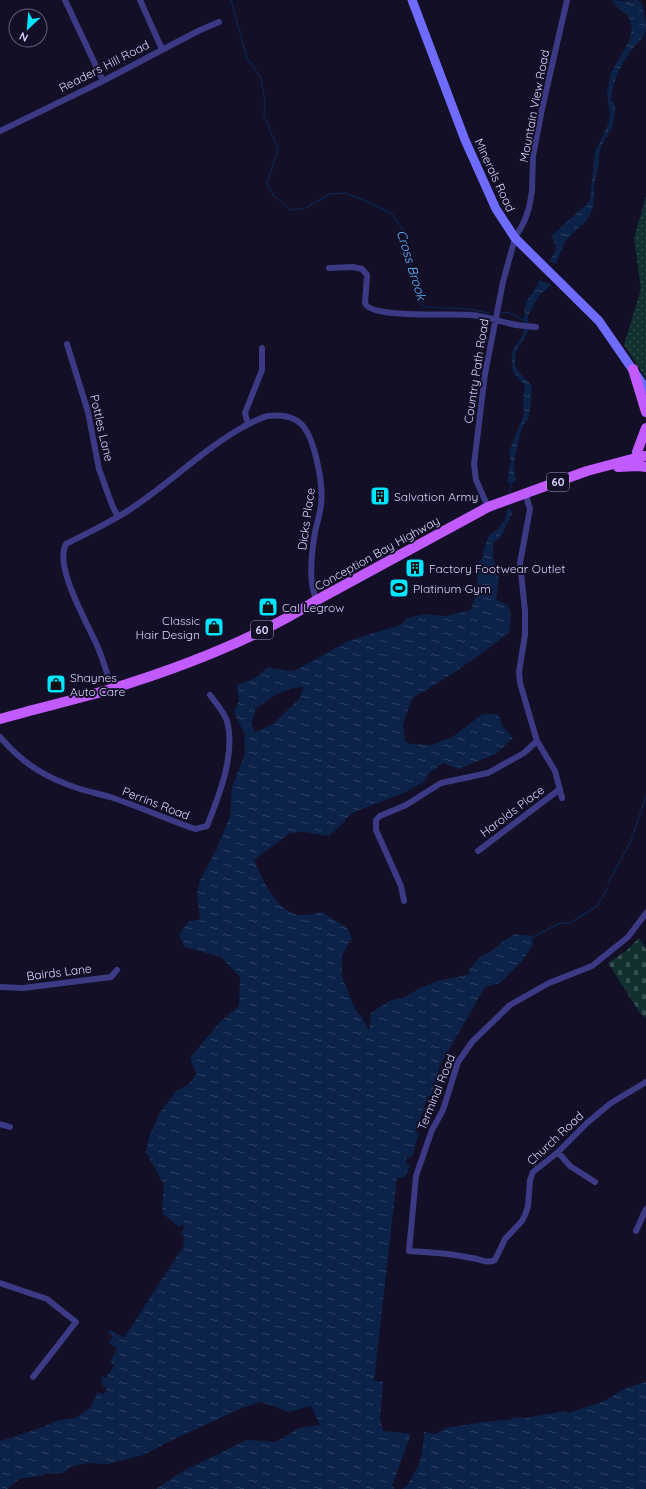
<svg xmlns="http://www.w3.org/2000/svg" width="646" height="1489" font-family="Quicksand,sans-serif">
  <style>
    .grass { fill: url(#grass-dots) }
    .cemetery { fill: url(#cemetery-stones) }
    .water { fill: url(#water-ripples); fill-rule: evenodd }
    .lines { fill: none; stroke-linecap: round; stroke-linejoin: round }
    .stream { stroke: #0c2248; stroke-width: 1.5 }
    .street { stroke: #3d3a85; stroke-width: 6 }
    .secondary { stroke: #6f6bff; stroke-width: 9 }
    .primary { stroke: #c25bff; stroke-width: 10 }
    .labels { text-anchor: middle; dominant-baseline: central; stroke-width: 4; stroke-linejoin: round; paint-order: stroke }
    .shield { fill: #130f26; stroke: #9e99be; stroke-width: 1 }
    .shield-label { font-size: 11px; font-weight: bold; fill: #d9d4ff }
    .street-label { font-size: 12px; fill: #d9d4ff; stroke: #130f26 }
    .poi-label { font-size: 12px; fill: #d9d4ff; stroke: #130f26; text-anchor: start }
    .water-label { font-size: 13px; font-style: italic; fill: #62b6ff; stroke: #130f26 }
  </style>
  <defs>
    <pattern id="grass-dots" width="8" height="8" patternUnits="userSpaceOnUse"><rect width="8" height="8" fill="#12302f"/><path d="M2 2h.1M6 6h.1" fill="none" stroke="#344d4e" stroke-width="1.8" stroke-linecap="round"/></pattern>
    <pattern id="cemetery-stones" width="16" height="16" patternUnits="userSpaceOnUse"><rect width="16" height="16" fill="#12302f"/><path d="M2 7V4a2 2 0 0 1 4 0v3zM10 15v-3a2 2 0 0 1 4 0v3z" fill="#344d4e"/></pattern>
    <pattern id="water-ripples" width="26" height="14" patternUnits="userSpaceOnUse"><rect width="26" height="14" fill="#0c2248"/><path d="M2 4q2-2 4 0t4 0M15 11q2-2 4 0t4 0" fill="none" stroke="#2f4163"/></pattern>
  </defs>
  <rect width="100%" height="100%" fill="#130f26"/>
  <path class="grass" d="M646,196V379L624,345L641,289L634,238Z"/>
  <path class="cemetery" d="M639,938L646,949V1018L640,1013L608,963L627,950Z"/>
  <path class="water" d="M612,0L623,1L636,0L641,2C644,11 646,20 646,29C644,40 635,44 630,52C620,66 612,83 611,101L615,104V114L612,128L601,146L599,156V164L594,185V203L590,215L586,221L565,241L556,264L549,261C557,250 558,249 551,236L590,201L595,152L607,127L610,117L607,93L611,73L629,41L632,29L629,17L618,8Z
    M539,280L551,285C543,292 537,296 534,305C532,310 527,314 528,319C528,324 530,326 528,331C523,343 513,349 515,364C517,374 527,378 532,386L530,410L528,419L522,427L515,455L514,472L516,479L514,483L507,482L511,461L509,452L524,414L523,401L525,386L513,372C512,364 510,354 514,348C517,343 521,339 523,335C526,324 522,312 527,301C530,294 538,288 539,280Z
    M507,510L513,511L503,533L493,544V557L499,576L496,600L508,605L511,615L509,633C478,656 447,679 412,698L403,725L405,741L411,744L432,745L452,737L483,714H498L503,727L513,738L496,754L458,769L443,763L430,772L424,782L406,792L352,813L338,828L328,836L305,832L290,833L254,860C262,878 277,914 301,915C307,916 316,913 322,912L347,928L352,938L342,955V977L355,1009L363,1019L369,1030L371,1013L391,1000L403,998L420,988L438,981L471,974L468,971L480,957L490,952L505,940L515,934L532,936L533,945L523,960L500,983L485,987L439,1067L437,1086L433,1097L428,1096L416,1132L419,1133L412,1157H407L406,1164L410,1165L405,1177L397,1178L374,1381L383,1382L380,1418L383,1431L411,1434L392,1486L395,1489H156L183,1471L246,1440L276,1442L299,1428L320,1425L311,1406L289,1412L261,1402L242,1408L174,1439L143,1455L108,1464L87,1463L70,1467L64,1473L45,1474L41,1476L19,1479L7,1489H0V1441L41,1428L56,1421L75,1418L90,1408L98,1392L104,1395L107,1388L102,1385L103,1381L101,1380L102,1376L106,1378L114,1366L110,1361L117,1348L109,1343L113,1336L108,1332L111,1330L124,1338L184,1245L183,1234H181V1232L185,1228L182,1224L179,1227L163,1214L162,1204L164,1185L146,1152L149,1137L159,1114L176,1091L189,1084L196,1074L190,1058L220,1022L239,1006L240,977L221,957L184,947L179,934L189,921L200,920L197,893L200,880L217,848L230,816L232,787L245,754L244,733L234,712L239,700L237,685L254,679L268,667L282,670L294,671L348,641L400,625L407,618L424,614L445,616L471,610C476,595 479,579 477,564L484,556L483,552L489,535L498,529L505,520ZM304,687L299,699L273,724L256,732L251,724L256,708L277,694L293,688Z
    M646,1382V1489H402C407,1487 409,1482 412,1477C422,1462 423,1450 424,1432L436,1434L446,1428L484,1422L512,1419L515,1417L525,1418L564,1411L568,1413L604,1401L626,1388Z"/>
  <g class="lines">
    <path class="stream" d="M231,0L247,58L261,78L265,103L264,116L278,149L267,183L273,195L291,210L306,208L329,194L345,193L366,201L391,213L404,231L408,260L417,275L422,305L426,307L469,309L489,313
      M501,313C511,311 516,316 525,321
      M510,495L511,483
      M509,511L510,503
      M608,883L631,841L646,796
      M531,938L560,923H570L578,918L598,905L607,889"/>
    <path class="street" d="M65,0L103,81
      M140,0L162,49
      M0,131L103,81L198,31L219,22
      M329,268L353,267L362,269L367,275L365,303C369,319 454,313 471,315C485,316 498,321 512,324C520,326 529,326 536,327
      M67,344L88,412L99,469L112,505L118,517
      M248,424L245,413L262,370V348
      M525,493L530,509L520,563L525,611V635L519,672L520,683L537,741L555,771L562,798
      M488,507L476,480L474,464L485,374L503,282L515,238L524,222L529,208L532,191L533,156L542,109L567,0
      M112,689C108,676 104,663 99,650C90,627 53,567 66,544C89,532 114,521 135,506C172,481 204,449 243,427C251,423 259,418 268,416C301,412 309,429 316,457C320,473 323,489 321,505C320,514 317,523 315,532C312,550 307,584 317,600
      M0,737C23,764 46,778 80,789C90,792 100,794 110,797C138,806 166,819 195,829L207,826C219,796 236,753 227,721C224,712 216,703 210,695
      M478,851L560,789
      M404,901L401,886L376,830V820L380,816L406,805L441,783L488,773L524,753L537,741
      M646,913L628,937L592,966L549,983L510,1005L472,1042L458,1062L443,1110L432,1130L416,1176L409,1251C432,1252 454,1254 477,1259C483,1261 489,1263 495,1260L505,1239L522,1221L525,1215L528,1206L530,1180L533,1172L558,1152L587,1123L611,1103L646,1082
      M0,987L23,988L111,977L117,970
      M0,1124L10,1127
      M558,1152L570,1166L595,1182
      M636,1231L646,1209
      M0,1283L47,1299L76,1322L33,1377"/>
    <path class="secondary" d="M412,0L465,140L496,209L515,238L599,321L646,389"/>
    <path class="primary" d="M633,369L646,412
      M637,452L646,428
      M618,467L638,466L646,467
      M0,719C37,708 75,700 111,689C183,667 254,640 317,600L488,507L587,471L632,459L646,456"/>
  </g>
  <defs>
    <symbol id="building-square" viewBox="-11 -11 22 22"><rect x="-9" y="-9" width="18" height="18" rx="4" fill="#00e5ff" stroke="#130f26"/><path d="M-4-6H4V6H1V3H-1V6H-4ZM-2.5-4.3h1.7v1.8h-1.7ZM.8-4.3h1.7v1.8H.8ZM-2.5-1h1.7V.8h-1.7ZM.8-1h1.7V.8H.8Z" fill="#111"/></symbol>
    <symbol id="stadium-square" viewBox="-11 -11 22 22"><rect x="-9" y="-9" width="18" height="18" rx="4" fill="#00e5ff" stroke="#130f26"/><path d="M0-5a6.5 5 0 1 0 0 10a6.5 5 0 1 0 0-10ZM-3.5-1.8h7v3.6h-7Z" fill="#111"/></symbol>
    <symbol id="shop-square" viewBox="-11 -11 22 22"><rect x="-9" y="-9" width="18" height="18" rx="4" fill="#00e5ff" stroke="#130f26"/><path d="M-5-2.5h2.3a2.7 3.5 0 0 1 5.4 0H5L5.5 6h-11ZM-1.5-2.5h3a1.5 2.3 0 0 0-3 0Z" fill="#111"/></symbol>
  </defs>
  <g fill-rule="evenodd">
    <use href="#building-square" x="369" y="485" width="22" height="22"/>
    <use href="#building-square" x="404" y="557" width="22" height="22"/>
    <use href="#stadium-square" x="388" y="577" width="22" height="22"/>
    <use href="#shop-square" x="257" y="596" width="22" height="22"/>
    <use href="#shop-square" x="203" y="616" width="22" height="22"/>
    <use href="#shop-square" x="45" y="673" width="22" height="22"/>
  </g>
  <g class="labels">
    <g class="shield">
      <rect x="547" y="473" width="22" height="18" rx="3"/>
      <rect x="251" y="621" width="22" height="18" rx="3"/>
    </g>
    <g class="shield-label">
      <text x="558" y="482">60</text>
      <text x="262" y="630">60</text>
    </g>
    <g class="street-label">
      <text transform="translate(104 66) rotate(-27)">Readers Hill Road</text>
      <text transform="translate(534 106) rotate(-79)">Mountain View Road</text>
      <text transform="translate(495 175) rotate(65)">Minerals Road</text>
      <text transform="translate(476 371) rotate(-81)">Country Path Road</text>
      <text transform="translate(102 428) rotate(77)">Pottles Lane</text>
      <text transform="translate(306 519) rotate(-82)">Dicks Place</text>
      <text transform="translate(377 553) rotate(-29)">Conception Bay Highway</text>
      <text transform="translate(156 803) rotate(21)">Perrins Road</text>
      <text transform="translate(512 811) rotate(-37)">Harolds Place</text>
      <text transform="translate(59 972) rotate(-7)">Bairds Lane</text>
      <text transform="translate(436 1092) rotate(-68)">Terminal Road</text>
      <text transform="translate(555 1138) rotate(-43)">Church Road</text>
    </g>
    <g class="poi-label">
      <text x="394" y="496">Salvation Army</text>
      <text x="429" y="568">Factory Footwear Outlet</text>
      <text x="413" y="588">Platinum Gym</text>
      <text x="282" y="607">Cal Legrow</text>
      <text x="200" y="620" text-anchor="end">Classic<tspan x="200" dy="14">Hair Design</tspan></text>
      <text x="70" y="677">Shaynes<tspan x="70" dy="14">Auto Care</tspan></text>
    </g>
    <g class="water-label">
      <text transform="translate(412 265) rotate(73)">Cross Brook</text>
    </g>
  </g>
  <g transform="translate(28 28) rotate(206)"><circle r="19" fill="#130f26" stroke="#625e7d"/>
  <path d="M0-3L7 15L0 10L-7 15Z" fill="#00e5ff"/>
  <text y="-6" font-size="11" font-weight="bold" text-anchor="middle" fill="#d9d4ff">N</text>
  </g>
</svg>
